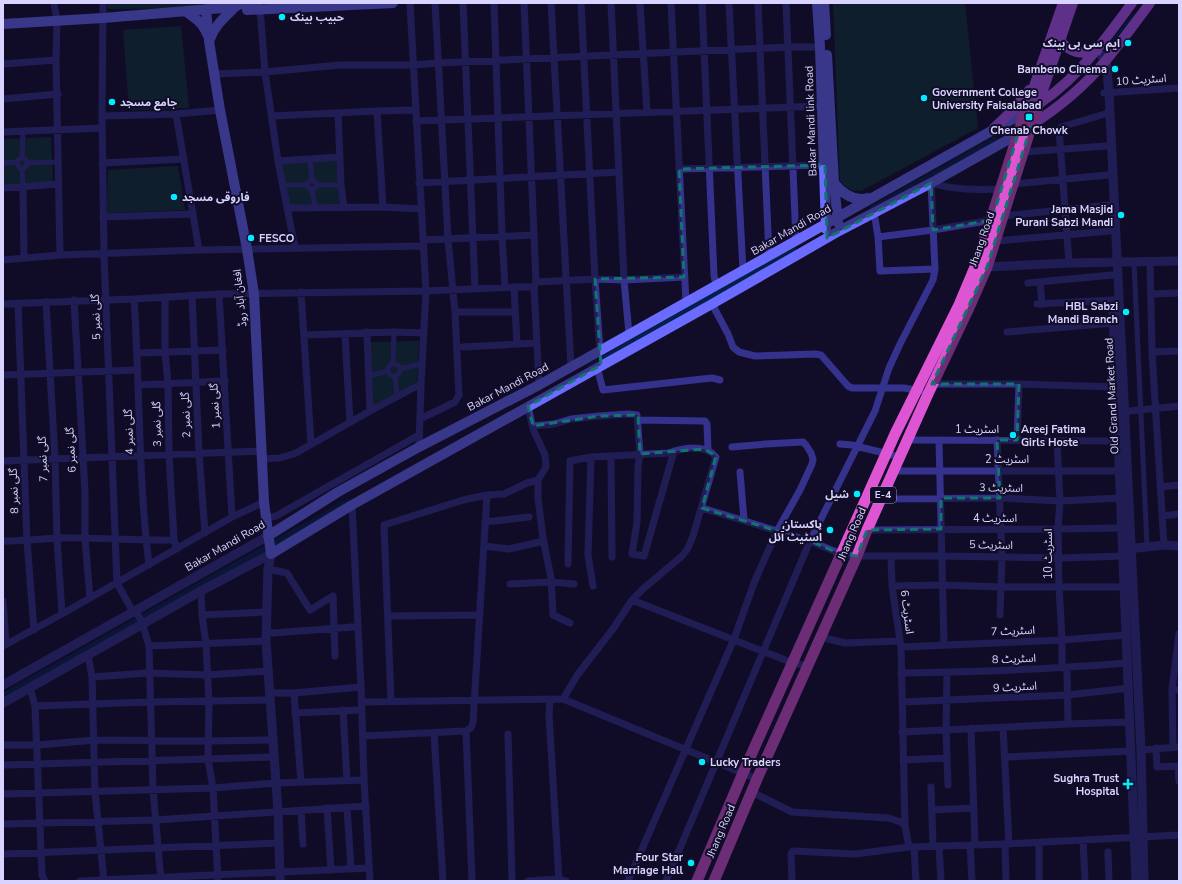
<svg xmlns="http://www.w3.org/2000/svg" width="1182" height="884" font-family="'Nunito Sans','Noto Sans Arabic',sans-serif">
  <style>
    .green { fill: #0f3331 }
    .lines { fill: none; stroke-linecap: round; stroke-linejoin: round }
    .canal { stroke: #041f49; stroke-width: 6 }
    .pedestrian { stroke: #34328c; stroke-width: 5 }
    .minor { stroke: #34328c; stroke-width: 7 }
    .tertiary { stroke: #34328c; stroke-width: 9 }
    .secondary { stroke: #6b6bff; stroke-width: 10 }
    .primary { stroke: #bd5bff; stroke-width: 10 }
    .trunk { stroke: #de55d4; stroke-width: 11 }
    .marked { fill: none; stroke: #0f766e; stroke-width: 3; stroke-dasharray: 8 5; stroke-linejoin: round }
    .poi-dot { fill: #00ecff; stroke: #110d28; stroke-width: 1.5 }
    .labels { text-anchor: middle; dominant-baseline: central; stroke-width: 4; stroke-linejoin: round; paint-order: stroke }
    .shield { fill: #110d28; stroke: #9c98be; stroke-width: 1 }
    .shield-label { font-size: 10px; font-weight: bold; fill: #d8d4ff }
    .poi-label { font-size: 11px; font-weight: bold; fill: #d8d4ff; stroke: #110d28; text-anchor: end }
    .street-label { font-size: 11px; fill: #d8d4ff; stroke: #110d28 }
  </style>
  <rect width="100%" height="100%" fill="#110d28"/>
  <path class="green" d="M107,3H200V8L108,9Z
    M833,3H965L978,128L861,191C851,191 845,188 840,180Z
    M181,26L189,108L129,110L123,30Z
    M51,137L53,182L3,184V139Z
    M336,159L340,206L289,205L281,162Z
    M178,166L185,210L107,213L108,170Z
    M419,341L417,385L368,411L371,342Z"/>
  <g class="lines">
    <path class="canal" d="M1105,53L1134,17
      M873,208L995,140
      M590,367L693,306L794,251
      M3,696L348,502"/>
    <path class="pedestrian" d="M22,157L23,131
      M17 163a5 5 0 1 1 10 0a5 5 0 1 1-10 0Z
      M310,159L312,180
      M3,163L17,162
      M28,163L59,162
      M22,168L23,188
      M307.5 185a4.5 4.5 0 1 1 9 0a4.5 4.5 0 1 1-9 0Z
      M282,185H307
      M317,185H341
      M312,190L315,207
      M1134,263L1147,546
      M393,363L394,332
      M388 370a6 6 0 1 1 12 0a6 6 0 1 1-12 0Z
      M400,369L423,363
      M368,376L388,371
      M395,376L397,396"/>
    <path class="minor" d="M54,3L57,20L56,60L60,255
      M103,3L102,116L104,255L117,583L133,612L138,615L142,622L149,646L153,789L161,881
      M410,3L426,291L421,384L419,447
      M463,3L475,288
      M494,3L502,236L505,287
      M524,3L536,282L534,287L539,385
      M551,3L571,367
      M581,3L595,279L600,350
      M611,3L624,280L629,334
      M640,3L647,112
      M671,3L686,302
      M702,3L714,275L716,286
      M729,3L743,271
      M758,3L769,256
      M786,3L796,241
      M260,9L265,72L278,161L295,248
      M3,64L56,60
      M215,74L265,72L340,65H413L438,63L788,47H820
      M1104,93L1179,88
      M3,99L58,94
      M377,111L383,207
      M338,113L341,185L344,208
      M176,114L199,250
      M102,116L176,114L220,110
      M272,116L377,111L415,110
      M416,121L822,106
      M3,132L102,128
      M1023,152L1106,146
      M278,161L340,157
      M102,163L184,159
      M679,169L825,165
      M419,183L619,172
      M1013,184L1108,175
      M3,188L59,184
      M23,188L24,258
      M287,208L383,207L421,209
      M874,212L878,237L933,230L992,220
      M1004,216L1109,205
      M103,217L192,214
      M878,237L880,271L935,269
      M423,240L533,235
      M996,241L1110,231
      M3,260L60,255L199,250L423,246
      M1150,262L1152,352L1164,545
      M1069,263L1059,129L1061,127L1105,114
      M536,282L595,279L624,280L684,277
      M1040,282L1042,304
      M1028,283L1112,275
      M514,287L517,344
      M301,292L311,443
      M219,294L232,517
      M1152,294L1179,293
      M192,295L199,453L205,533
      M165,297V351L168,384L169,454L174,540L177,549
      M134,299C140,387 138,476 149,565
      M74,300L85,492V538L90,598
      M46,302L55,459L57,538L62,614
      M18,303L27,541L34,630
      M3,304L134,299L219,294L426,291L514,287H534
      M712,304L728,334L733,347L739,352L755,356L815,354L821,355L848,386L852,388H904L920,391
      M1037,304L1113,300
      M455,312H515
      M367,332L370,411
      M1007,332L1114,323
      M345,334L350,422
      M304,335L394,332L424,333
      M463,347L537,343
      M1152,352L1179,351
      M138,353L223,350
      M597,367L603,390L712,378L720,380
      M3,375L137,370
      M932,384H1019L1116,387
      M138,385L225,381
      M528,406L533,429L545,455L546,467L538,480V498L543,538L551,578L553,615L570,623
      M1120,412L1179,406
      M420,419L455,402L459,395L455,312L448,239L435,3
      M638,420L705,421L707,424L708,450
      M533,426L554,424L571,419L599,416L628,414L637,415L640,454L638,467L637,522L632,554L644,556L674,451
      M907,440L1119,441
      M939,440L944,645
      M997,440L1002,557L1000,615
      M1017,440L1019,384
      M1057,441L1060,501L1058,529L1059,587L1062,640V668
      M840,444L852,445L900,457
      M611,456L612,557
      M591,457L588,555L593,586
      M262,459L280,458L296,453L370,411L421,384
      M3,461L261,451
      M894,471H1120
      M740,472L744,520
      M1160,487L1179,485
      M881,499L1000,498L1060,501L1121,498
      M352,505L361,687L364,780L370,881
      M702,508L810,541L841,554L857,556H942L1060,558L1124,556
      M1162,516L1179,514
      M266,518L276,516L419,435
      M485,522L529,517
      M867,530L1058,529L1122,528
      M3,541C21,541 40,539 58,538C97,537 135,541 174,540
      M484,546L509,549L544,541
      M891,556L892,586L901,647L905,826L909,847
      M268,569L287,573L310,610L333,596L335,656
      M510,584L551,582L574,584
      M892,586L943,585L1000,587H1125
      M201,591L202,615L206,644L209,701L208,759L213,788L218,881
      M632,600L793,663L807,666
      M3,601L6,644
      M202,615L267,612
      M388,616L479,615
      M267,631L273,633L353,627
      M1179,634L1172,690H1179
      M820,637L845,643L900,641
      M3,646L62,614L232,517L264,502
      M149,646L266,641
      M901,647L1062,640L1127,635
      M88,655L92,677L95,792L104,881
      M947,672L946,730L948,785
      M901,673C977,672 1052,669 1128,663
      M92,677L149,673L207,675L269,671
      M30,688L35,706L42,875L45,881
      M1172,690L1173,747
      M270,693H294L361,687
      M294,693L301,782
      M550,699L549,715L559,881
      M563,699L578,674L613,629L632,600L643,589L682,556L688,548L693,536L716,457C705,443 683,448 668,453L591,457L570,461L568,564
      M391,701L384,525L463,500L487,495L504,494L527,483L538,480
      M361,702L563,699L757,779
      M902,702L1068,695L1129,688
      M35,706L149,702L270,700
      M343,710L347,780
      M295,713L361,710
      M1068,724L1130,722
      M1003,727L1009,844
      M971,728L975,845
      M902,732L1068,724L1067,668
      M434,733L443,881
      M508,734L512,881
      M363,736L466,731
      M3,745H37L95,740L208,741L274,740
      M1156,748L1157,767L1179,766
      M1141,750L1179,747
      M1005,757L1131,751
      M903,760L947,758
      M3,765L274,757
      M1178,766L1179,781
      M931,787L933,846
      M752,792L792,812L888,818L901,822L905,826
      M3,794L213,788L276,783L364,780
      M347,807L351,869
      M327,808L331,870
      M301,810L303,844
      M932,810L974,808
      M3,824L155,820L366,806
      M1083,840L1085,881
      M1039,843V881
      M1005,844L1006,881
      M970,845L972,881
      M939,846L941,881
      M914,847L916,881
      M1108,852L1109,881
      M3,854L279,843
      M80,881L369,868
      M472,881L466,731L471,728L473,722L487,495
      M528,881L559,879L566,881
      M628,881L734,639L754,583L777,531L800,490L812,464L813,459L811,453L806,445L803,442L766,444L732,447
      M666,881L810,541L875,411L889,368L900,344L933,280L935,269L931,183C954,190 977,190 1001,189
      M792,881L791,854L793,851L855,854L909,847L1005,844L1179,835"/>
    <path class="tertiary" d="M1097,51L1106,60L1109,93L1141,750L1144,881
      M987,267L1069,263L1179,261
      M1113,313L1136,881
      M1127,549L1164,545L1179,546
      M271,554L268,569L266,641L278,811L280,881
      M3,685L268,536
      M3,703L201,591L271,554"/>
    <path class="secondary" d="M817,3L820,47L826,229
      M824,3L826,35
      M206,9L209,41L220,110L247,249L254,294L264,502L271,554L352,505L712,304L839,231L931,183L1018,134
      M247,10L393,3
      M185,11C194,17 203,23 207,34
      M3,24L103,18L235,7L240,4L257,3
      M210,39C215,25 225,17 235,7
      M827,55L834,183L838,223
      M834,183C843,194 854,202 868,198
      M268,536L338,492L419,447L539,385L1025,112"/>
    <path class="primary" d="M1060,40C1070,53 1081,55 1097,51
      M1038,105L1073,3
      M1025,112C1072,87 1101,45 1132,3
      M1025,112L1063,3
      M1028,127C1057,109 1085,86 1107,59C1122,41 1136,22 1150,3
      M994,128L1013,110L1029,90"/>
    <path class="trunk" d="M697,881L743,773L895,434L959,305L978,260L1025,112
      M714,881L757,779L857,556L867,530L928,394L968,310L987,267L1038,105"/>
  </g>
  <path d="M0 0H1182V884H0ZM1031,126L987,267L932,384H1019L1017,440H997L1000,498H941V529L867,530L857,556L841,554L810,541L702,508L716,456L704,449L640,454L638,415L599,416L533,426L528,406L601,365L595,279L684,277L679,169L825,165L827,238L931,183L933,230L992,220L1018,134Z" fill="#110d28" fill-opacity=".55" fill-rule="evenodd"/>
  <path class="marked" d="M1031,126L987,267L932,384H1019L1017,440H997L1000,498H941V529L867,530L857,556L841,554L810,541L702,508L716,456L704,449L640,454L638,415L599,416L533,426L528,406L601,365L595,279L684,277L679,169L825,165L827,238L931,183L933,230L992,220L1018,134Z"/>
  <g class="poi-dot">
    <circle cx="282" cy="17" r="4"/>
    <circle cx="1128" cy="43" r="4"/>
    <circle cx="1115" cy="69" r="4"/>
    <circle cx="924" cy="98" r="4"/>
    <circle cx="112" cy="102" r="4"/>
    <rect x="1025" y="113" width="8" height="8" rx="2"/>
    <circle cx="174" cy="197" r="4"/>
    <circle cx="1121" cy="215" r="4"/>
    <circle cx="251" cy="238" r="4"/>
    <circle cx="1126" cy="312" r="4"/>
    <circle cx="1013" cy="435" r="4"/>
    <circle cx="857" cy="494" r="4"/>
    <circle cx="830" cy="530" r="4"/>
    <circle cx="702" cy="762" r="4"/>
    <path d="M1126 778h4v4h4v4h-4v4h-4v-4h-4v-4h4z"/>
    <circle cx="691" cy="863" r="4"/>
  </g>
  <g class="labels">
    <rect class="shield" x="870" y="487" width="26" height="16" rx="3"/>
    <g class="shield-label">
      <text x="883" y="495">E-4</text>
    </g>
    <g class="poi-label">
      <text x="290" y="17" text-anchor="start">حبیب بینک</text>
      <text x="1120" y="43">ایم سی بی بینک</text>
      <text x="1107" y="69">Bambeno Cinema</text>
      <text x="932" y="92" text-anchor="start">Government College<tspan x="932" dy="13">University Faisalabad</tspan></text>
      <text x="120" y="102" text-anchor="start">جامع مسجد</text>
      <text x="1029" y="130" text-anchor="middle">Chenab Chowk</text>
      <text x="182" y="197" text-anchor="start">فاروقی مسجد</text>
      <text x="1113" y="209">Jama Masjid<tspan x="1113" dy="13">Purani Sabzi Mandi</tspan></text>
      <text x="259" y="238" text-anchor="start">FESCO</text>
      <text x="1118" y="306">HBL Sabzi<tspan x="1118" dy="13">Mandi Branch</tspan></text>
      <text x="1021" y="429" text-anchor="start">Areej Fatima<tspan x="1021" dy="13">Girls Hoste</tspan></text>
      <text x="849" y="494">شیل</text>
      <text x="822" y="524">پاکستان<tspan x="822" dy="13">اسٹیٹ آئل</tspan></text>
      <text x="710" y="762" text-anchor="start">Lucky Traders</text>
      <text x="1119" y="778">Sughra Trust<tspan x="1119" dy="13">Hospital</tspan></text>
      <text x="683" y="857">Four Star<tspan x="683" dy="13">Marriage Hall</tspan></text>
    </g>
    <g class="street-label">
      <text transform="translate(1141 80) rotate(-4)">اسٹریٹ 10</text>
      <text transform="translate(811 121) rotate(-92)">Bakar Mandi link Road</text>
      <text transform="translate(791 230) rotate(-30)">Bakar Mandi Road</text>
      <text transform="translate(982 239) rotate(-71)">Jhang Road</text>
      <text transform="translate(240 298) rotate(-96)">افغان آباد روڈ</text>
      <text transform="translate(96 317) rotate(-92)">گلی نمبر 5</text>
      <text transform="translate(508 387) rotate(-28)">Bakar Mandi Road</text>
      <text transform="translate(1112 396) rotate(-93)">Old Grand Market Road</text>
      <text transform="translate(215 406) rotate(-93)">گلی نمبر 1</text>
      <text transform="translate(186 415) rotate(-92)">گلی نمبر 2</text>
      <text transform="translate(157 424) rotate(-91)">گلی نمبر 3</text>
      <text x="977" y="429">اسٹریٹ 1</text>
      <text transform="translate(129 432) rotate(-92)">گلی نمبر 4</text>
      <text transform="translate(71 450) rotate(-93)">گلی نمبر 6</text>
      <text transform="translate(43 459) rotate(-92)">گلی نمبر 7</text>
      <text x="1007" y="459">اسٹریٹ 2</text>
      <text transform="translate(1001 488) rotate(1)">اسٹریٹ 3</text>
      <text transform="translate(14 491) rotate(-92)">گلی نمبر 8</text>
      <text x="995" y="518">اسٹریٹ 4</text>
      <text transform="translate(852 534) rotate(-67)">Jhang Road</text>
      <text transform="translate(991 545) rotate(1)">اسٹریٹ 5</text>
      <text transform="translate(225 546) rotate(-30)">Bakar Mandi Road</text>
      <text transform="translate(1048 554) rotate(-90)">اسٹریٹ 10</text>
      <text transform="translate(907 612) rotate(83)">اسٹریٹ 6</text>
      <text transform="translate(1013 631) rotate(-2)">اسٹریٹ 7</text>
      <text transform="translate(1014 659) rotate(-2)">اسٹریٹ 8</text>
      <text transform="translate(1015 687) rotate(-3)">اسٹریٹ 9</text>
      <text transform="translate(721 831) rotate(-67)">Jhang Road</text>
    </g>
  </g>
  <rect width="1182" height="884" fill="none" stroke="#d8d4ff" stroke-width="8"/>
</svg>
